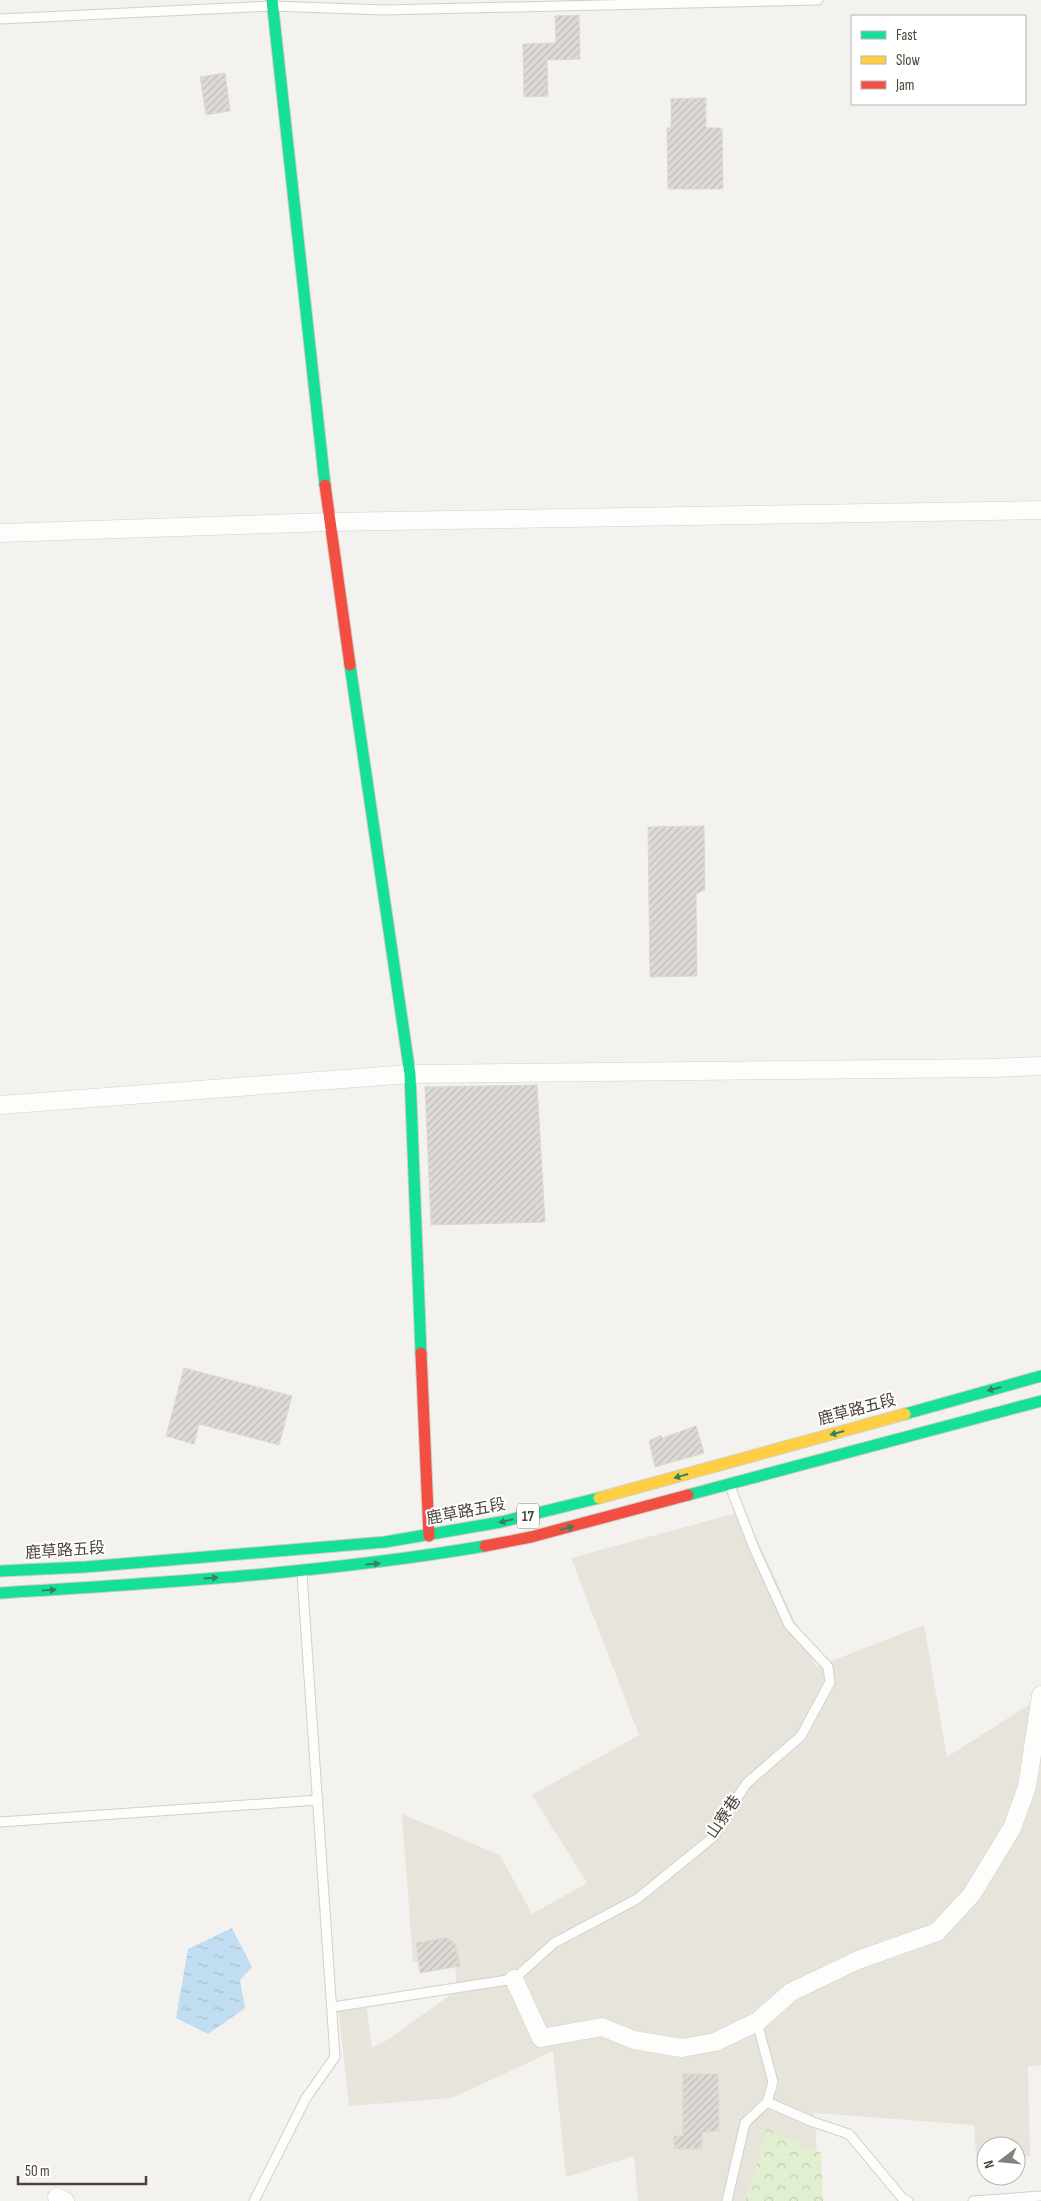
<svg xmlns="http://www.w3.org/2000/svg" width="1041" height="2201" font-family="'Sofia Sans Condensed','Noto Sans TC',sans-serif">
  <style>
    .residential { fill: #e7e4dc }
    .forest { fill: url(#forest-crowns) }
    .water { fill: url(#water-ripples) }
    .building { fill: url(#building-hatch); stroke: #dcd9d4 }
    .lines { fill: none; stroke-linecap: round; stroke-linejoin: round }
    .lane-casing { stroke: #d2d0cb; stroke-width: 11 }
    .street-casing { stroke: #d2d0cb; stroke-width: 19 }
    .fast-casing { stroke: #d3cfc5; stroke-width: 13 }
    .slow-casing { stroke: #d3cfc5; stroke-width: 13 }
    .jam-casing { stroke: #d3cfc5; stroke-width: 13 }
    .lane { stroke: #fdfdfc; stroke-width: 9 }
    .street { stroke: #fdfdfc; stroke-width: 18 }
    .fast { stroke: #16e098; stroke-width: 11 }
    .slow { stroke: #ffcf43; stroke-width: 11 }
    .jam { stroke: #f24e42; stroke-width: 11 }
    .oneway { fill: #36825f }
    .labels { text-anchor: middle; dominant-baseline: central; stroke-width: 4; stroke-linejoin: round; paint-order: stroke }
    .shield { fill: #fff; stroke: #817c74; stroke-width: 1 }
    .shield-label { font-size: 15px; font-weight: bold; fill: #4b4439 }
    .street-label { font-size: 16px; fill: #4b4439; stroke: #fff }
  </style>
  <defs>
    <pattern id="forest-crowns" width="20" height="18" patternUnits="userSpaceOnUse" patternTransform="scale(1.25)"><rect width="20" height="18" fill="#e1eecf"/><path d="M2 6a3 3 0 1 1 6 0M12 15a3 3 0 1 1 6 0" fill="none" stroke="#c3cdb2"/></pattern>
    <pattern id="water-ripples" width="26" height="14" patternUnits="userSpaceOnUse" patternTransform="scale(1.25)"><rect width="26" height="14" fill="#c0ddf1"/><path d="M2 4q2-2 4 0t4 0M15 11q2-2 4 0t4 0" fill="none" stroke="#a6bfcf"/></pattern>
    <pattern id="building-hatch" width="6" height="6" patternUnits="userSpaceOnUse" patternTransform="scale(1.25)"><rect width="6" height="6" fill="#dedbd6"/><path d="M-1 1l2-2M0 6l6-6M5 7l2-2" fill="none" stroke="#c0bdb8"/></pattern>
  </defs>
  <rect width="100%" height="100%" fill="#f4f2ee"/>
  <path class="residential" d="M744,1511L816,1667L924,1625L947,1757L1041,1697V2065L1028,2067L1030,2156H1016V2146H986V2156H976L974,2125L815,2113L818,2201H638L634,2156L566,2177L553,2051L452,2098L349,2106L338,2007L366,2003L372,2048L389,2039L457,1990L455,1962H413L402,1814L500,1855L532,1914L587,1883L532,1795L639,1735L571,1558Z"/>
  <path class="forest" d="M767,2128L821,2153L823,2201H745Z"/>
  <path class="water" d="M232,1928L252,1967L240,1980L245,2008L208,2034L176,2018L188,1949Z"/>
  <path class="building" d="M579,15L580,59L547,60L548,96L524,97L523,44L556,43L555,16Z
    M225,73L230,111L206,115L200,77Z
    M706,98V128H722L723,189H668L667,128H671V99Z
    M704,826L705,890L696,894L697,976L650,977L648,827Z
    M537,1085L545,1222L431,1225L425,1087Z
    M184,1368L292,1396L279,1445L199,1424L194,1444L166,1436Z
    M696,1426L704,1453L655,1467L649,1441L661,1435L662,1438Z
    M447,1938L455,1943L460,1966L420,1973L416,1943Z
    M683,2074H718L719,2131L702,2132V2149H675L674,2136H683Z"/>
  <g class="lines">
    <defs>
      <path id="lane" d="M0,19L272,6L384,10L818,0
        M0,1822L318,1800
        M333,2007L514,1979L554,1943L637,1899L712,1838L746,1784L801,1736L830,1682L828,1667L789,1625L754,1548L730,1486
        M767,2102L813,2122L849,2134L903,2199L908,2201
        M254,2201L306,2098L335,2057L302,1574
        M727,2201L745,2123L767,2102L773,2082L757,2022
        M973,2201L1041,2196"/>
      <path id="street" d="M0,533L329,522L1041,510
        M0,1105L410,1074L991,1068L1041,1066
        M514,1979L541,2038L602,2027L634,2040L682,2048L715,2042L757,2022L791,1992L858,1960L937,1932L972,1894L1012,1828L1027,1787L1041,1695
        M57,2197L65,2201"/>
      <path id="fast" d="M272,0L325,485
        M350,665L410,1074L421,1353
        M905,1414L1041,1376
        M688,1495L1041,1401
        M0,1571L85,1567L385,1542L501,1522L599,1498
        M0,1593C162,1583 325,1573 485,1546"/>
      <path id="slow" d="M599,1498L905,1414"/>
      <path id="jam" d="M325,485L350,665
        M421,1353L429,1536
        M485,1546L531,1537L688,1495"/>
    </defs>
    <use href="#lane" class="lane-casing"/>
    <use href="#street" class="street-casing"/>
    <use href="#fast" class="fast-casing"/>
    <use href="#slow" class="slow-casing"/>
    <use href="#jam" class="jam-casing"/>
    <use href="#lane" class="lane"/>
    <use href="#street" class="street"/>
    <use href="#fast" class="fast"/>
    <use href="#slow" class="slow"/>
    <use href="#jam" class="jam"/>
  </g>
  <defs><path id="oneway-solid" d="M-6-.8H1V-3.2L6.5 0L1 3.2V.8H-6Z" transform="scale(1.25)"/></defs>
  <g class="oneway">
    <use href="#oneway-solid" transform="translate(994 1389) rotate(165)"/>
    <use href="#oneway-solid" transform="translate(837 1433) rotate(165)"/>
    <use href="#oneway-solid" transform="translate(681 1476) rotate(164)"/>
    <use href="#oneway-solid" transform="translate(506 1521) rotate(167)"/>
    <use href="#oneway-solid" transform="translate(567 1528) rotate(-15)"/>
    <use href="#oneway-solid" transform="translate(373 1564) rotate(-6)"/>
    <use href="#oneway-solid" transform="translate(211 1578) rotate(-4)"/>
    <use href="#oneway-solid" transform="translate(49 1590) rotate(-3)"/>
  </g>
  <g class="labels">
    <rect class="shield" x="517" y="1503.5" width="22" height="25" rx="4"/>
    <g class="shield-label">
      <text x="528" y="1516">17</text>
    </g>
    <g class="street-label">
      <text transform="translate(857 1410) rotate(-15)">鹿草路五段</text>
      <text transform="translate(466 1512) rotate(-11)">鹿草路五段</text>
      <text transform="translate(65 1551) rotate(-4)">鹿草路五段</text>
      <text transform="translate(724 1817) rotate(-56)">山寮巷</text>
    </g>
  </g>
  <rect x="851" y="15" width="175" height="90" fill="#ffffff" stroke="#b7b4b0"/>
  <rect x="861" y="31" width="25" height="8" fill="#16e098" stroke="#b7b4b0"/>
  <text x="896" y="40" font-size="15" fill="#4b4439">Fast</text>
  <rect x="861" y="56" width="25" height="8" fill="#ffcf43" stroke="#b7b4b0"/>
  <text x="896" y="65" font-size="15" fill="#4b4439">Slow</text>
  <rect x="861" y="81" width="25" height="8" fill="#f24e42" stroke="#b7b4b0"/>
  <text x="896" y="90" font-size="15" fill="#4b4439">Jam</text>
  <g transform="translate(1001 2161) rotate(254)"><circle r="24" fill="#ffffff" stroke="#b7b4b0"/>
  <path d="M0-4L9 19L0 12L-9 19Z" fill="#868178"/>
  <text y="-8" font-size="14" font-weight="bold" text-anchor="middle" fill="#4b4439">N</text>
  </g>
  <path d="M18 2176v8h128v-8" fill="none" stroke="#4b4439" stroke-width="2.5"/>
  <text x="25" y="2176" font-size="15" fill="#4b4439" stroke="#ffffff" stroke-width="4" paint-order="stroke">50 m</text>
</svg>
